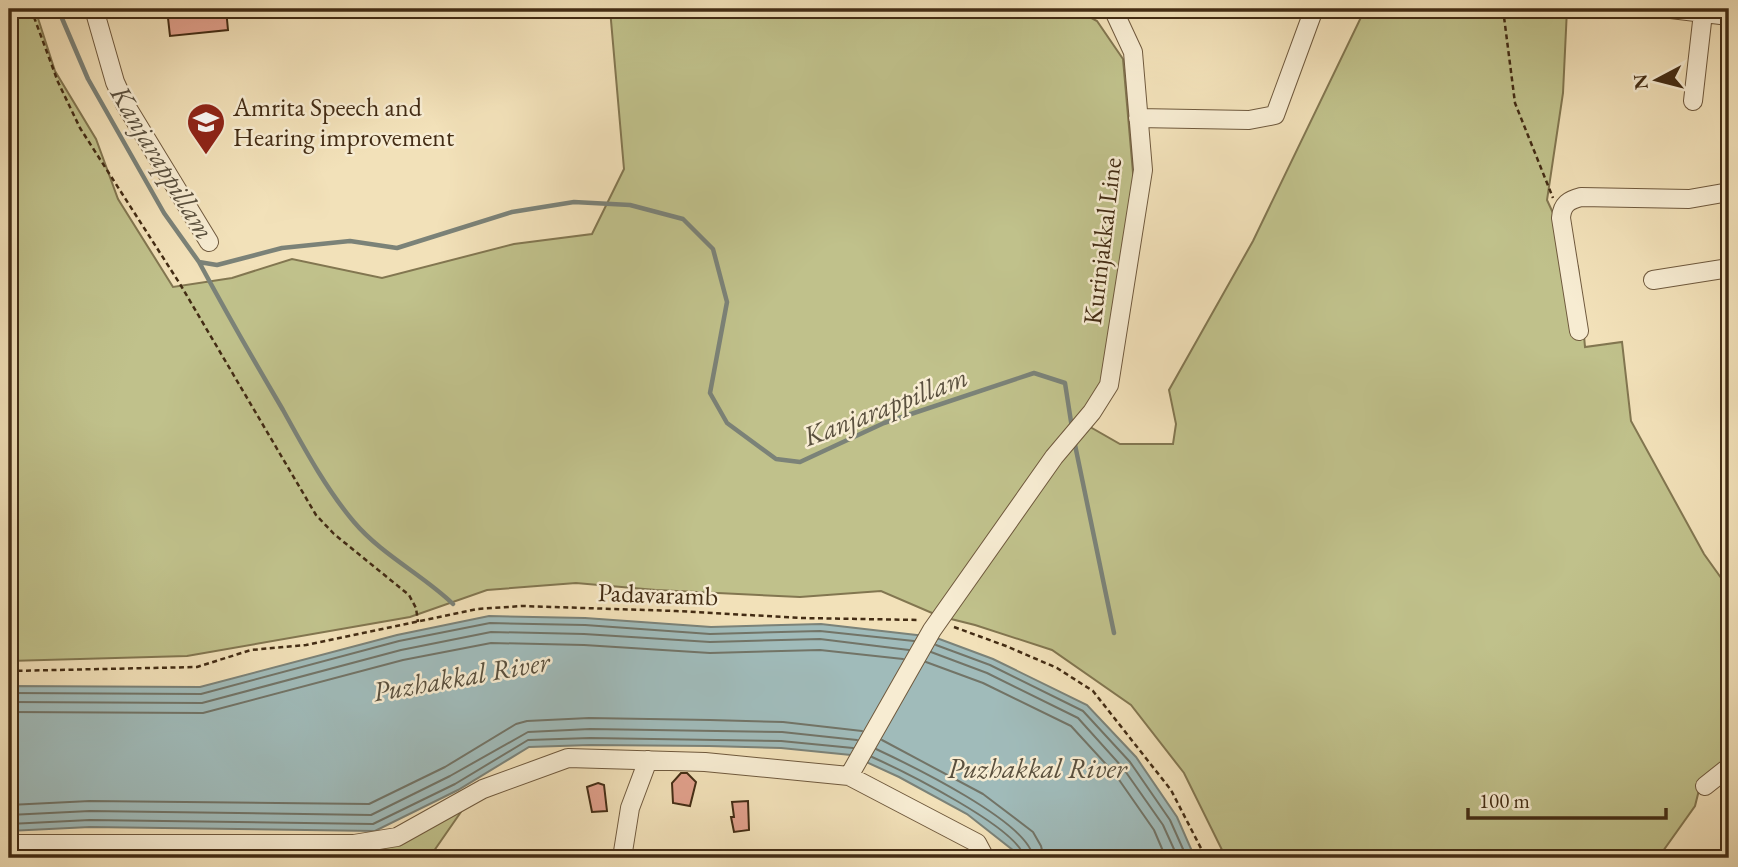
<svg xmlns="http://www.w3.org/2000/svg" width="1738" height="867" font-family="'EB Garamond',serif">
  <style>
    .green { fill: #c0c18b; stroke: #827650; stroke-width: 2 }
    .water { fill: #a0bbba; stroke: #7b8278; stroke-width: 2 }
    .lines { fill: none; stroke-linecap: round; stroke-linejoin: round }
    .shore { stroke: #727467; stroke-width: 2 }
    .stream { stroke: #7b8278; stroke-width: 4.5 }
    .building { fill: #e1a08c; stroke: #432c14; stroke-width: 2 }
    .minor-casing { stroke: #6f593d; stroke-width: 20 }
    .path { stroke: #432c14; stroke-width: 2.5; stroke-dasharray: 5 3.5; stroke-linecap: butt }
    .minor { stroke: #f7ecd2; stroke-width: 18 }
    .labels { text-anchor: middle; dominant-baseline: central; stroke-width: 5; stroke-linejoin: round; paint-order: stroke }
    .poi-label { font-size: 26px; fill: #432c14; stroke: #f7ecd2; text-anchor: start }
    .street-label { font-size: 26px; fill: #432c14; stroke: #f7ecd2 }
    .water-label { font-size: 28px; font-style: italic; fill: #5a503e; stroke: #f7ecd2 }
  </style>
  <rect width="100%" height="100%" fill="#f2e1b9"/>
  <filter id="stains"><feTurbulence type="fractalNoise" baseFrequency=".00286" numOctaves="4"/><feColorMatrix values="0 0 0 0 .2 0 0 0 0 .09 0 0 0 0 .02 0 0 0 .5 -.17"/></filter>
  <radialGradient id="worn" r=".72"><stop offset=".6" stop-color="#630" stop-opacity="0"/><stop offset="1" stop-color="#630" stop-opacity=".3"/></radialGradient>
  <path class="green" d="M9,9H35L55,71L96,139L118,199L173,287L232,278L292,259L382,278L514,244L592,234L624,169L610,9H1075L1097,21L1123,59L1134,184L1104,386L1078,420L1120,444H1173L1176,424L1169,390L1253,241L1365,9H1567L1563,93L1547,200L1578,267L1585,347L1622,342L1631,421L1704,554L1729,589V757L1700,786L1695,806L1658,858H1226L1184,773L1131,705L1052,650L975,625L939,616L881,591L800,597L656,590L576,583L487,590L410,617L187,656L9,661Z
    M463,809L429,858H9V852L121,854L370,849Z"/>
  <path class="water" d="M489,616L585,618L711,627L821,624L934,637L993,659L1087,705L1136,757L1177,817L1195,858H1019L1014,851L967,814L899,777L851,755L781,748L709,746L590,745L529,747L458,790L375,831L90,827L9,831V686L200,687L397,635Z"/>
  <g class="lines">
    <path class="shore" d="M936,645L990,665L1083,711L1130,762L1170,820L1187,858
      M931,652L987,673L1078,718L1123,768L1163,825L1178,858
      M926,662L983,683L1071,726L1115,774L1154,830L1166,858
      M9,693L201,694L399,641L490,623L585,625L710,634L820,631L914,641
      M9,702L202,703L401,650L491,632L584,634L710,642L820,639L909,650
      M9,712L203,713L403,660L491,643L584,645L710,653L820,650L903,659
      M882,740L983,794L1033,832L1041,846L1044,858
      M876,749C908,764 1031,823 1033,858
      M872,757C901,770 1021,829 1024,858
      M9,805L90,801L369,804L445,767L516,724L527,721L589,718L710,720L783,722L862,731
      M9,815L90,811L371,815L450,776L528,732L590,729L782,732L857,740
      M9,824L90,820L373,824L455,784L528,740L590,738L781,741L853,748"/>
    <path class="stream" d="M58,9L88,79L164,213L199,262L217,265L282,248L350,241L397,248L512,212L574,202L630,205L683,219L713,249L727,302L710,393L727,423L776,459L800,462L884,423L1034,373L1065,383L1072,428
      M199,262C226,312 254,361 283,410C304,448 326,489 354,522C382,555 423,575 453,604
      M1074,440L1114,633"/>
  </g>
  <path class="building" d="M167,9H226L228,30L170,36Z
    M681,773H687L696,782L690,806L673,803L672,783Z
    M598,783L604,785L607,811L592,812L587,787Z
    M748,801L749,830L734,832L731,817H734L732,802Z"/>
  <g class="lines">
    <defs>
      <path id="minor" d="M94,9L115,82L125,104L209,242
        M1671,9L1729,16
        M1693,101L1703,13
        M1138,118L1249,120L1275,115L1314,9
        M1653,280L1729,268
        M1579,331L1561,218C1562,204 1569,200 1581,197L1689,199L1729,192
        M849,776L932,630L1054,457L1092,412L1109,385L1143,170L1133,52L1113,9
        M1705,786L1729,767
        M9,844H354L397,837L483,789L568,758L705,762L849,776L977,843L985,858
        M622,858L630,808L648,760"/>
    </defs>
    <use href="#minor" class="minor-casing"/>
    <path class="path" d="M31,9L58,82L80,128L180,284L316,515L334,534L409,595L416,608L418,622
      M1503,9L1515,103L1553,198
      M954,627L1006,646L1057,668L1093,691L1171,790L1206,858
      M9,671L197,667L251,650L306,645L477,609L522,606L676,611L802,618L920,620"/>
    <use href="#minor" class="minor"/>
  </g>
  <defs>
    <symbol id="school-pin" viewBox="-11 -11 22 30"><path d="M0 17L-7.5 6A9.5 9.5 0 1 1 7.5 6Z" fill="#8f2418" stroke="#f7ecd2"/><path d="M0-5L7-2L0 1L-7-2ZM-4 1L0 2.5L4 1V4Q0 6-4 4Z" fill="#fff"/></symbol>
  </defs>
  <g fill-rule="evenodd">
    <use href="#school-pin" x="184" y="100" width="44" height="60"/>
  </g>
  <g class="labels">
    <g class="poi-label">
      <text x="233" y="107">Amrita Speech and<tspan x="233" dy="30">Hearing improvement</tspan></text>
    </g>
    <g class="street-label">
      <text transform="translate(1102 241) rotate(-83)">Kurinjakkal Line</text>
      <text transform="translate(658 594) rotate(2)">Padavaramb</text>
    </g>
    <g class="water-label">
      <text transform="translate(163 162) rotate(59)">Kanjarappillam</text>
      <text transform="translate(885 406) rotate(-21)">Kanjarappillam</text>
      <text transform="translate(461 676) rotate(-10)">Puzhakkal River</text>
      <text x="1037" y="768">Puzhakkal River</text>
    </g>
  </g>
  <rect width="1738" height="867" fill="none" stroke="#f2e1b9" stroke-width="35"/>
  <rect x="10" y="10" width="1717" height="846" fill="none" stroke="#432c14" stroke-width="3.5"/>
  <rect x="18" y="18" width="1703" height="832" fill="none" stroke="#432c14" stroke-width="2"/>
  <g transform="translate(1657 80) rotate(263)" stroke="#f7ecd2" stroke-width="5" paint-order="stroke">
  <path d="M0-5L12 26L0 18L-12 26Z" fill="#432c14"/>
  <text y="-10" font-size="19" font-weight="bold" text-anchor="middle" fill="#432c14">N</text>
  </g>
  <path d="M1468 808v10h198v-10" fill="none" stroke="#432c14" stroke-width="3.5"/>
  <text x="1479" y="808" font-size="21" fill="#432c14" stroke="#f7ecd2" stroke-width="5" paint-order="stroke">100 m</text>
  <rect width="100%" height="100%" filter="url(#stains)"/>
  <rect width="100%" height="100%" fill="url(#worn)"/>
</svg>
